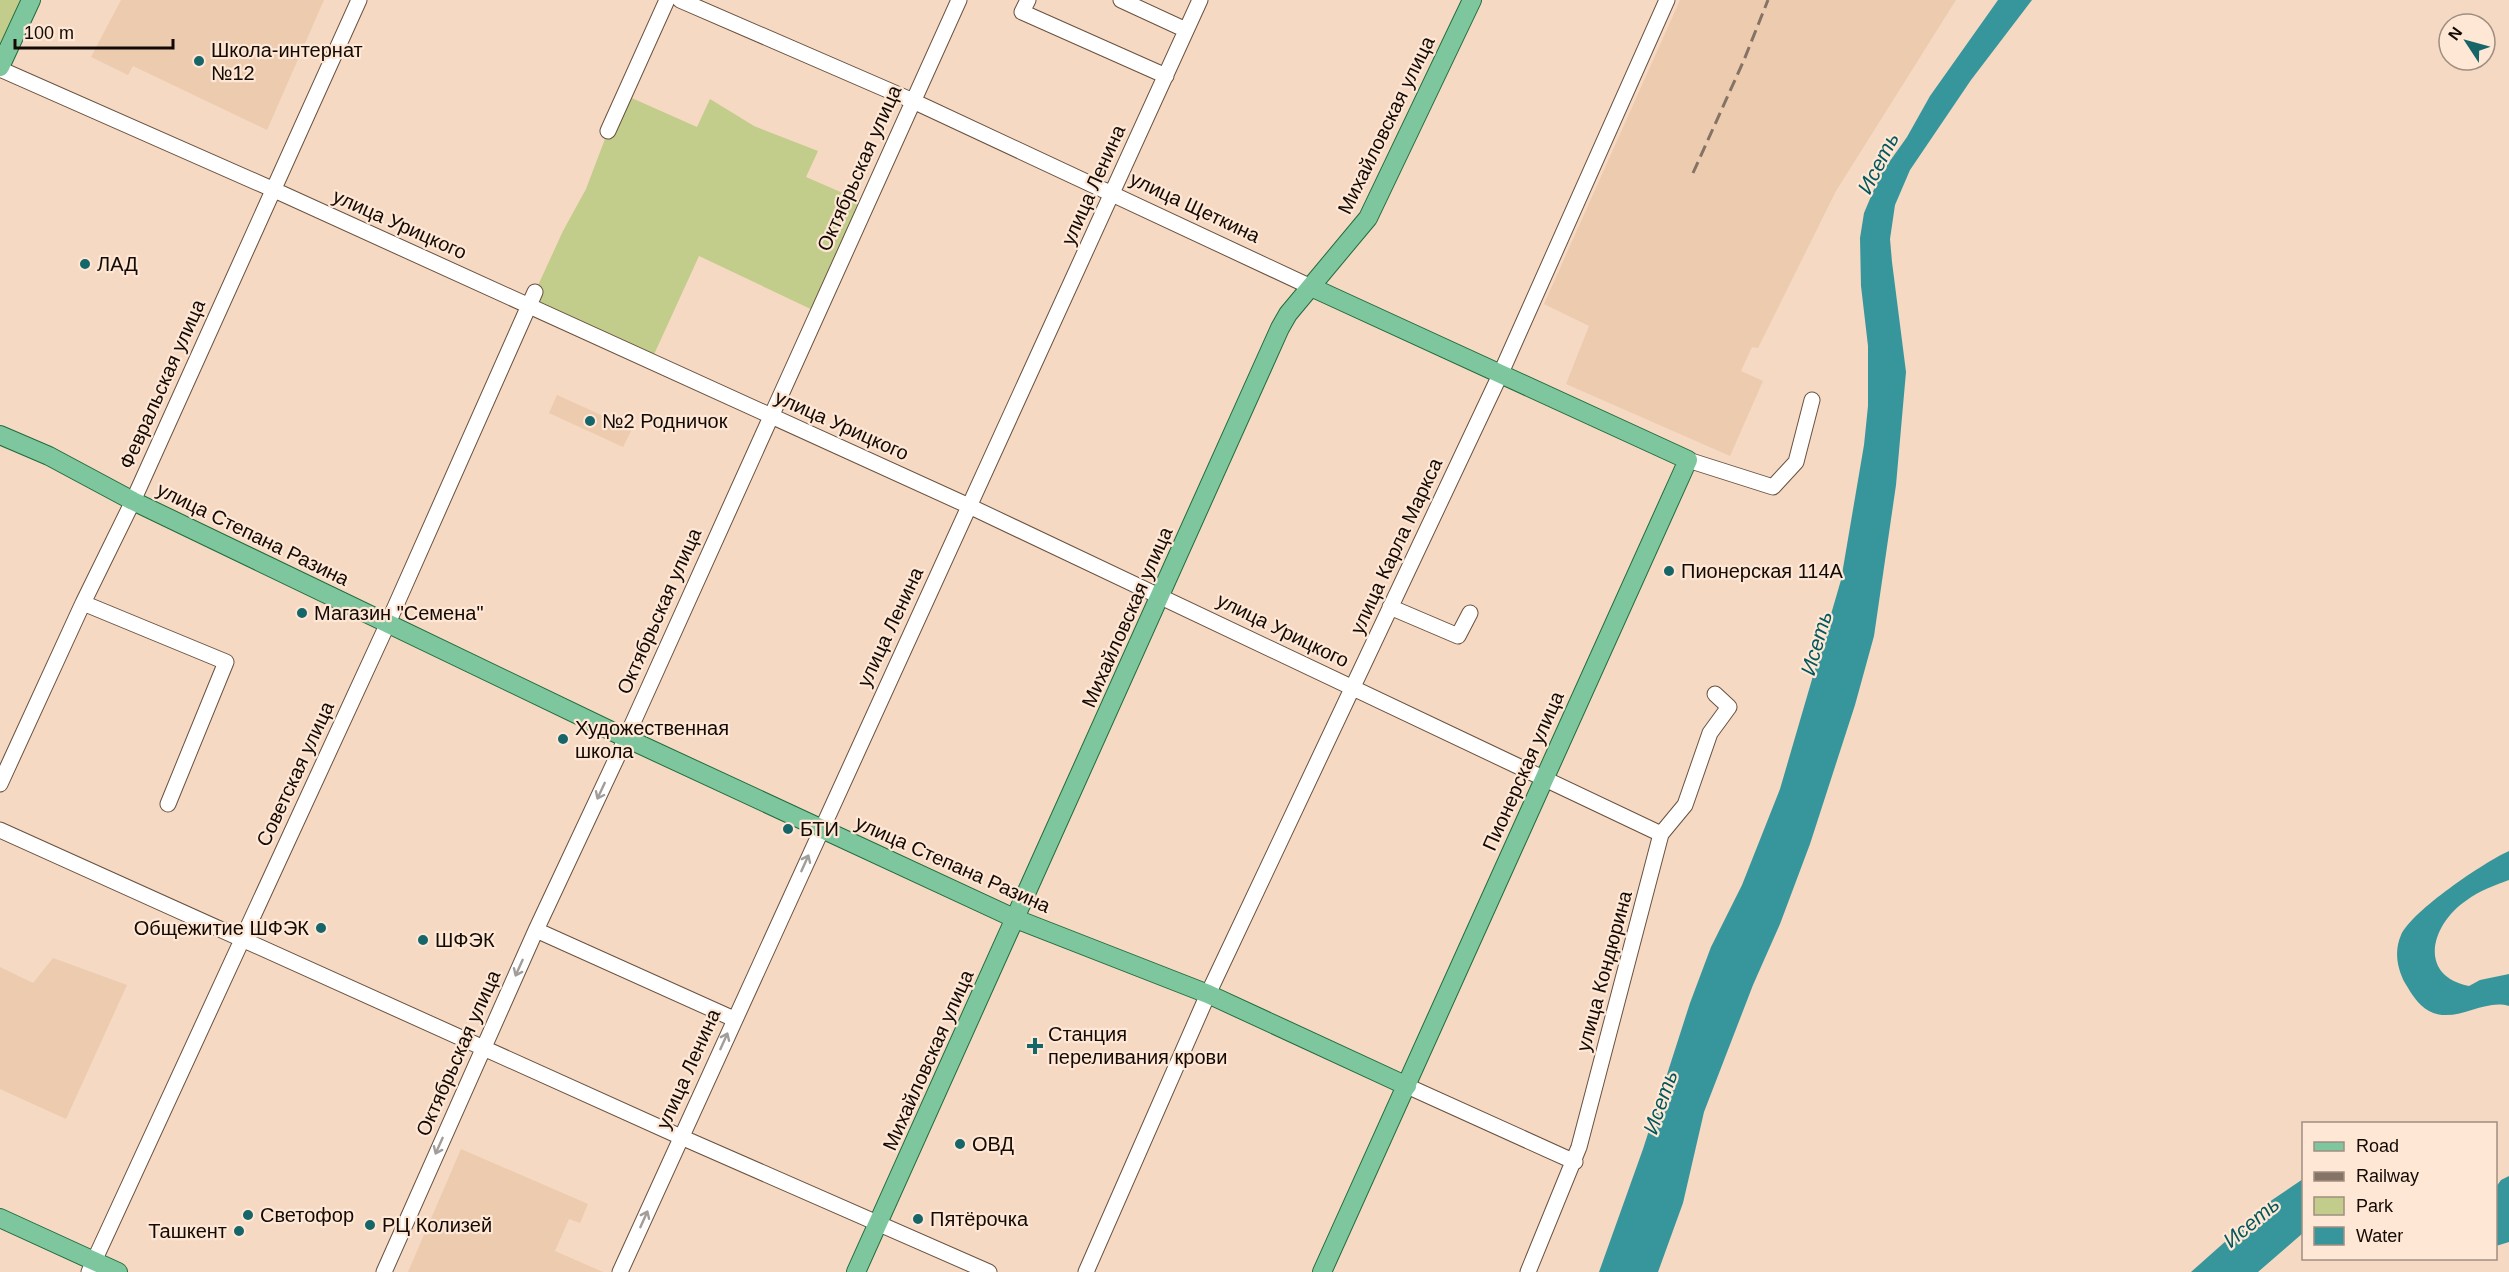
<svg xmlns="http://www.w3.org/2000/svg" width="2509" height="1272" font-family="Helvetica,sans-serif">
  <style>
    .built { fill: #edcbaf }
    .green { fill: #c2cd8b }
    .water { fill: #37969b }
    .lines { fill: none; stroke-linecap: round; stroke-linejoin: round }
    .minor-casing { stroke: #69513e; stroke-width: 17 }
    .major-casing { stroke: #216c3d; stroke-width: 20 }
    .minor { stroke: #fff; stroke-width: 15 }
    .major { stroke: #7ec69d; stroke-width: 18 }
    .rail { stroke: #857365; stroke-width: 3; stroke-dasharray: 12 6; stroke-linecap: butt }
    .oneway { stroke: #a19d9b }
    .poi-dot { fill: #166568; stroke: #fee7d5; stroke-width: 2 }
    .labels { text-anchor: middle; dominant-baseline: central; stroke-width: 4.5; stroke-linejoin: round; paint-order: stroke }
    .poi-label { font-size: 20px; fill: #130a04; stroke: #fee7d5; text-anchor: start }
    .street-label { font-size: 20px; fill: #130a04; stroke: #fee7d5 }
    .water-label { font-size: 21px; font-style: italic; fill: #01575b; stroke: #fee7d5 }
  </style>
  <rect width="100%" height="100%" fill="#f5d9c3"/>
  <path class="built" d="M121,0H324L267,130L133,66L128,75L91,57Z
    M1680,0H1956L1836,191L1758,348L1752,347L1741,371L1763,381L1730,456L1566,384L1589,326L1544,304Z
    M557,395L632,429L623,447L549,413Z
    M53,958L127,985L66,1119L0,1089V967L33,983Z
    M461,1149L588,1204L580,1223L569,1219L555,1251L603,1272H408Z"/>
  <path class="green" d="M0,0H20L0,45Z
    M625,95L697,127L710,99L754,126L818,151L806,177L866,203L817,312L699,256L651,361L529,305L563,231L586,189L608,131Z"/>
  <path class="water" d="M1998,0H2032L1971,80L1910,170L1895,205L1890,239L1892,262L1906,372L1896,485L1874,636L1855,705L1810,844L1780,924L1753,985L1704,1112L1683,1203L1658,1272H1599L1643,1149L1690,1003L1711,947L1742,885L1780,789L1841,580L1864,445L1868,406V346L1861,286L1860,238L1864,213L1880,175L1907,137L1930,96Z
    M2509,851V880C2495,885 2479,891 2467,900C2432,923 2416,975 2469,986L2480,980L2509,974V1006C2483,998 2456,1025 2429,1011C2418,1005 2411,993 2405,983C2397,968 2394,951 2401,935C2412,911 2484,862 2509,851Z
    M2509,1176V1242L2496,1246V1187L2501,1180Z
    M2303,1179V1233L2258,1272H2191L2272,1200Z"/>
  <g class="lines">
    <defs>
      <path id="minor" d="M680,0L913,101L1311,287
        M1028,0L1022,12L1166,76
        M1121,0L1186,30
        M0,69L272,189L969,506L1661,834
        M608,131L667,0
        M1688,460L1773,487L1796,462L1812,400
        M83,603L226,662L168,804
        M1390,607L1458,636L1470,613
        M0,784L83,603L133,501L359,0
        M0,830L681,1137L989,1272
        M536,930L734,1019
        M1407,1086L1575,1162
        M89,1272L388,623L535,292
        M384,1272L536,930L626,738L959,0
        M620,1272L1200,0
        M1086,1272L1208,994L1500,375L1667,0
        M1528,1272L1579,1147L1661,834L1685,805L1710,733L1729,707L1715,694"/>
      <path id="major" d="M0,67L31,0
        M1311,287L1688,460L1322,1272
        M0,435L49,456L133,501L626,738L1016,919L1208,994L1407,1086
        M0,1218L118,1272
        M856,1272L1280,328L1288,314L1368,218L1472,0"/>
    </defs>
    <use href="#minor" class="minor-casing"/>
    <use href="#major" class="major-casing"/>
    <use href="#minor" class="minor"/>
    <use href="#major" class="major"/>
    <path class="rail" d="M1693,173L1744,60L1768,0"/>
  </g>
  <defs><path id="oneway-shaft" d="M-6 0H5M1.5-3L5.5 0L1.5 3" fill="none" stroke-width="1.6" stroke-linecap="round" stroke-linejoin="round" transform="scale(1.5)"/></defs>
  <g class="oneway">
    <use href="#oneway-shaft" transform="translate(601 791) rotate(115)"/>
    <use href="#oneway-shaft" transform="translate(805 863) rotate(-66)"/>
    <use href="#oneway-shaft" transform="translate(519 968) rotate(114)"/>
    <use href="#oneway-shaft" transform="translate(724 1041) rotate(-66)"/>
    <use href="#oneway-shaft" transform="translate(439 1146) rotate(114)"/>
    <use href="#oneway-shaft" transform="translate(644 1219) rotate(-66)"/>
  </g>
  <g class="poi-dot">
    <circle cx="199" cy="61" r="6"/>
    <circle cx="85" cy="264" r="6"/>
    <circle cx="590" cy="421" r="6"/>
    <circle cx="1669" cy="571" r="6"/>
    <circle cx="302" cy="613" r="6"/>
    <circle cx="563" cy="739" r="6"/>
    <circle cx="788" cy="829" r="6"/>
    <circle cx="321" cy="928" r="6"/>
    <circle cx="423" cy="940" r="6"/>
    <path d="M1032 1037h6v6h6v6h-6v6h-6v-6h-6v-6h6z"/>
    <circle cx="960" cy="1144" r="6"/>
    <circle cx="248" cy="1215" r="6"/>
    <circle cx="918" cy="1219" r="6"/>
    <circle cx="370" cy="1225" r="6"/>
    <circle cx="239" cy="1231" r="6"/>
  </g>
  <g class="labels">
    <g class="poi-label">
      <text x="211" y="50">Школа-интернат<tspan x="211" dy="23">№12</tspan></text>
      <text x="97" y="264">ЛАД</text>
      <text x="602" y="421">№2 Родничок</text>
      <text x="1681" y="571">Пионерская 114А</text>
      <text x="314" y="613">Магазин "Семена"</text>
      <text x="575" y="728">Художественная<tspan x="575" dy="23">школа</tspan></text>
      <text x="800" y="829">БТИ</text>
      <text x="309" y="928" text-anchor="end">Общежитие ШФЭК</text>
      <text x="435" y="940">ШФЭК</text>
      <text x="1048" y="1034">Станция<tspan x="1048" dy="23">переливания крови</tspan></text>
      <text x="972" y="1144">ОВД</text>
      <text x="260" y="1215">Светофор</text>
      <text x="930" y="1219">Пятёрочка</text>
      <text x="382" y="1225">РЦ Колизей</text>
      <text x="227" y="1231" text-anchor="end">Ташкент</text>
    </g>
    <g class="street-label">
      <text transform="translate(1386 125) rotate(-64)">Михайловская улица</text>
      <text transform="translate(859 168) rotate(-66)">Октябрьская улица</text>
      <text transform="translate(1093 185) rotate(-66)">улица Ленина</text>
      <text transform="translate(1195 207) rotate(25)">улица Щеткина</text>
      <text transform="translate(400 224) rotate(24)">улица Урицкого</text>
      <text transform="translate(162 384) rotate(-66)">Февральская улица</text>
      <text transform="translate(842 425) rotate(24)">улица Урицкого</text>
      <text transform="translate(253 534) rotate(26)">улица Степана Разина</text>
      <text transform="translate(1396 546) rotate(-65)">улица Карла Маркса</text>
      <text transform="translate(659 611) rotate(-66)">Октябрьская улица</text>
      <text transform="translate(1127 617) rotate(-66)">Михайловская улица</text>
      <text transform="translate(890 627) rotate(-65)">улица Ленина</text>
      <text transform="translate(1283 630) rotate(26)">улица Урицкого</text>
      <text transform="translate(1523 771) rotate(-66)">Пионерская улица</text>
      <text transform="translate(295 774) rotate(-65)">Советская улица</text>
      <text transform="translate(953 864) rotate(24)">улица Степана Разина</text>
      <text transform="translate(1604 971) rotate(-75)">улица Кондюрина</text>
      <text transform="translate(458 1053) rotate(-66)">Октябрьская улица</text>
      <text transform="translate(928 1060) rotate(-66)">Михайловская улица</text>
      <text transform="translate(688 1069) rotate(-66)">улица Ленина</text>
    </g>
    <g class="water-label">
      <text transform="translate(1878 163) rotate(-63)">Исеть</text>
      <text transform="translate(1816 643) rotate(-74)">Исеть</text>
      <text transform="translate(1660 1102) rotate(-71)">Исеть</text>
      <text transform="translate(2251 1222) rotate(-40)">Исеть</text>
    </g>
  </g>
  <rect x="2302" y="1122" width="195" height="138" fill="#fee7d5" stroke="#a08f81" stroke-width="1.5"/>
  <rect x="2314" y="1142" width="30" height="9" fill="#7ec69d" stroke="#a08f81" stroke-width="1.5"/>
  <text x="2356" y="1152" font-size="18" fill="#130a04">Road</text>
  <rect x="2314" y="1172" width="30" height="9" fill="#857365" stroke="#a08f81" stroke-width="1.5"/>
  <text x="2356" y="1182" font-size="18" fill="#130a04">Railway</text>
  <rect x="2314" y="1197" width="30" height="18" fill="#c2cd8b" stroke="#a08f81" stroke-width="1.5"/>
  <text x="2356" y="1212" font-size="18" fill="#130a04">Park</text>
  <rect x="2314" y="1227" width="30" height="18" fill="#37969b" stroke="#a08f81" stroke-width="1.5"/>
  <text x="2356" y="1242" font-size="18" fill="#130a04">Water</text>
  <g transform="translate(2467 42) rotate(306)"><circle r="28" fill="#fee7d5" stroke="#a08f81" stroke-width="1.5"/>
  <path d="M0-4.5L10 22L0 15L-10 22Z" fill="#166568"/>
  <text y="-9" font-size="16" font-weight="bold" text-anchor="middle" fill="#130a04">N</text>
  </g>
  <path d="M15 39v9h158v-9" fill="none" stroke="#130a04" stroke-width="3"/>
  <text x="24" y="39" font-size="18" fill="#130a04" stroke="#fee7d5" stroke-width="4.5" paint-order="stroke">100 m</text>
</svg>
